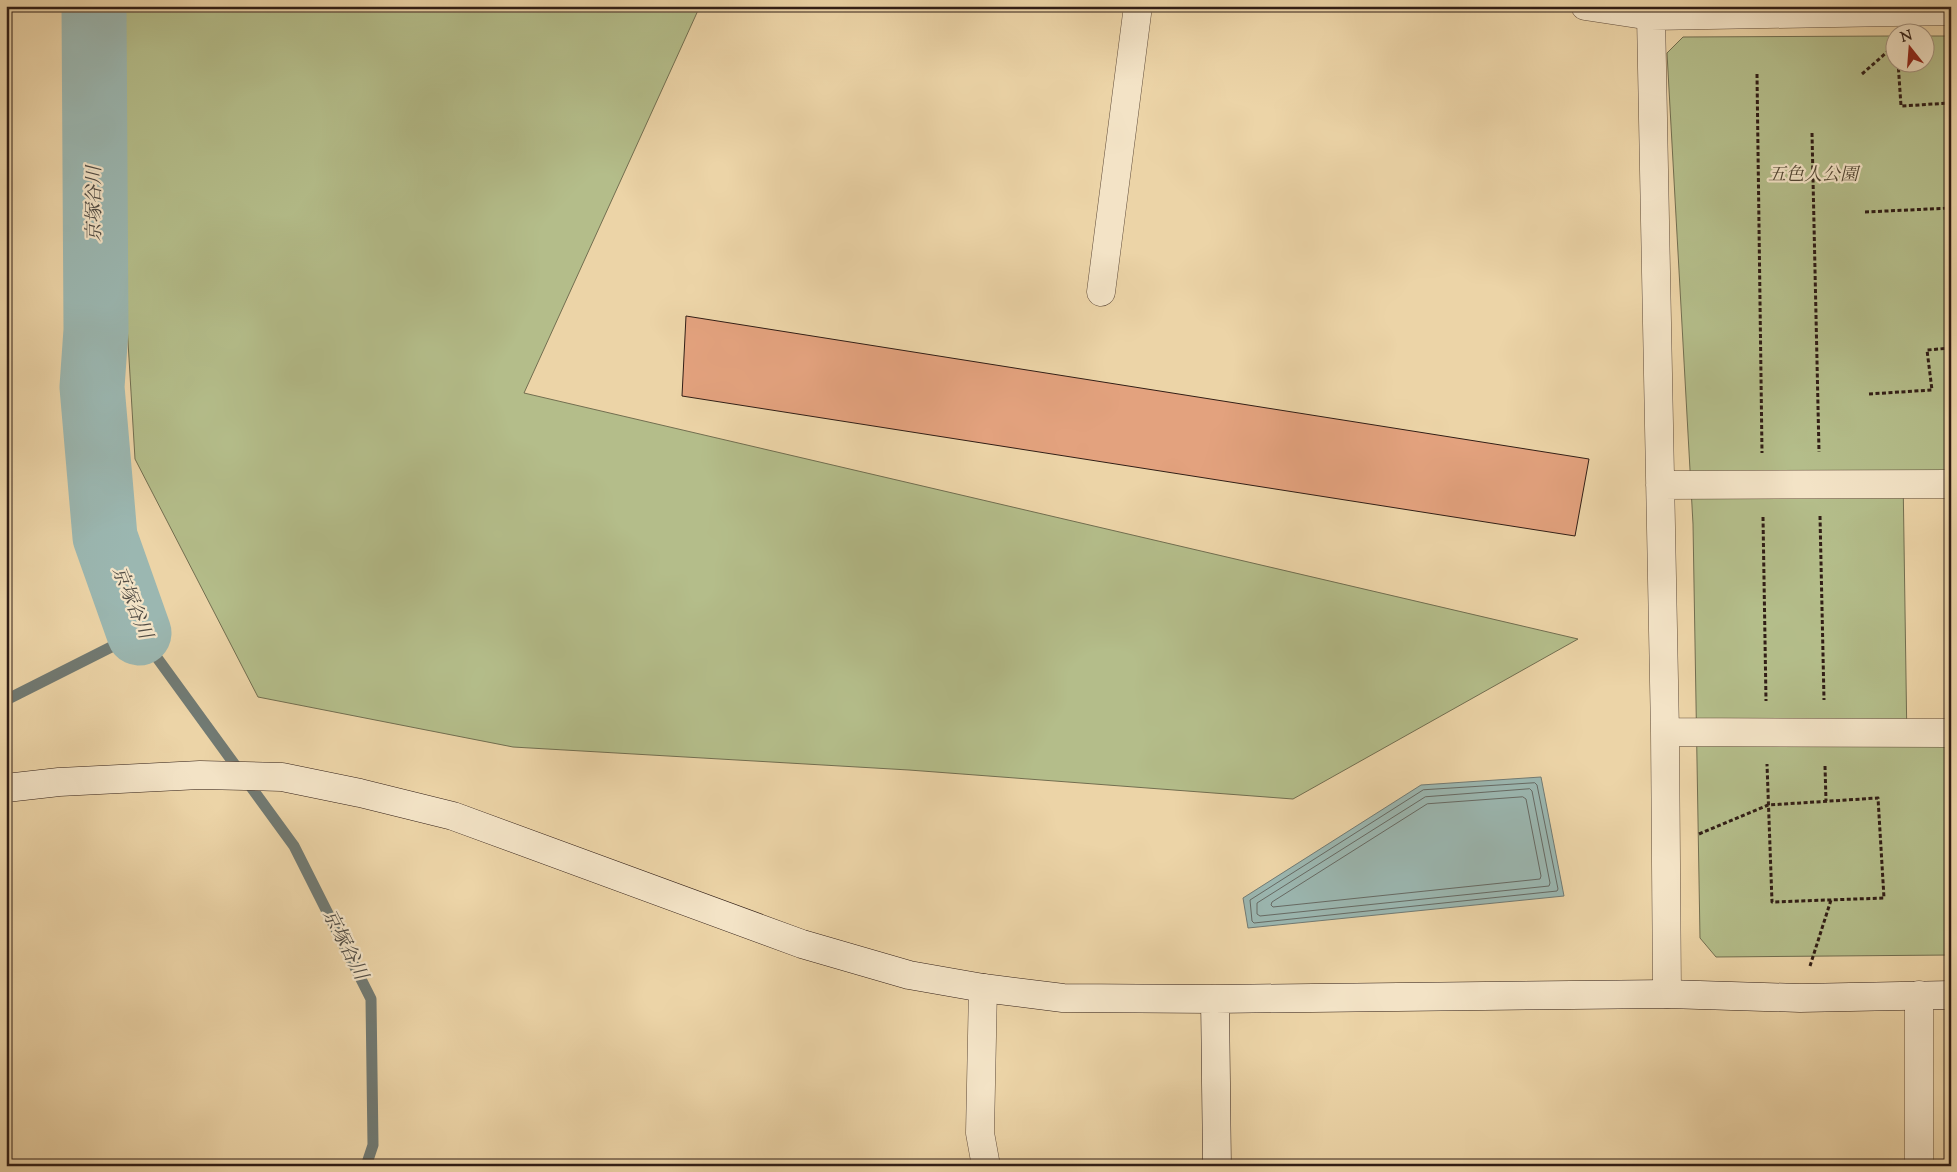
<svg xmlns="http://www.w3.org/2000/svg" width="1957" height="1172" font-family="'Sorts Mill Goudy','Noto Serif JP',serif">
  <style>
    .green { fill: #b4bd8a; stroke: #726e50 }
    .water { fill: #9bb7b1; stroke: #717a73 }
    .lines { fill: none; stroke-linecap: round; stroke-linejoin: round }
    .shore { stroke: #666a64; stroke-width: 1 }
    .stream { stroke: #717a73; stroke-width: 11 }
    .river { stroke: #9bb7b1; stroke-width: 65 }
    .building { fill: #e3a27e; stroke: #311e16 }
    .street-casing { stroke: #604c3a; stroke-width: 29 }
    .secondary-casing { stroke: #311e16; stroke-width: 29 }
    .path { stroke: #311e16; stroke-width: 3; stroke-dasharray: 4 2.5; stroke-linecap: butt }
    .street { stroke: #f3e3c6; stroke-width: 28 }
    .secondary { stroke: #f3e3c6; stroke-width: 28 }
    .labels { text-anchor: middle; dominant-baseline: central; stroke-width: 4.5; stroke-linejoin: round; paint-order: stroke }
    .park-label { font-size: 18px; font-style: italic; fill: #524633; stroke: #f3e3c6 }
    .water-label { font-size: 19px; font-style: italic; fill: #514c44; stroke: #f3e3c6 }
  </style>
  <rect width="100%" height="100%" fill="#ecd4a7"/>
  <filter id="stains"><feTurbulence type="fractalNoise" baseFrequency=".004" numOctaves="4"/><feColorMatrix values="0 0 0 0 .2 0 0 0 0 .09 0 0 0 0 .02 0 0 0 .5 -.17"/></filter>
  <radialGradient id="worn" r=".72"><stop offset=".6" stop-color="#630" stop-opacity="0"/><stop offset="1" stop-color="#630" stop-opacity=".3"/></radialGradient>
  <path class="green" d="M108,6H700L524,393L1578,639L1293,799L909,770L513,747L258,697L135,459Z
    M1894,36V62H1924L1925,36H1951V472L1903,474L1907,745H1951V955L1716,957L1700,938L1693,524L1667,53L1683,37Z"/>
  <path class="water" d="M1541,777L1564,896L1248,928L1243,898L1421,785Z"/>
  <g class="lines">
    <path class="shore" d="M1535,783L1537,785L1558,889L1557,891L1254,923L1252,921L1250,900L1423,790Z
      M1530,789L1532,791L1550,883L1549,886L1260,916L1257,914V903L1425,797Z
      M1523,797L1526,799L1541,876L1540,879L1273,907L1271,905L1272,902L1427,804Z"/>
    <path class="stream" d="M6,700L139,633L294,846L371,999L373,1145L366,1166"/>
    <path class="river" d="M94,6L96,330L92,387L105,537L139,633"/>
  </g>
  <path class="building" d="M686,316L1589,459L1575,536L682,396Z"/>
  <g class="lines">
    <defs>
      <path id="street" d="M1585,6L1651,16L1951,11
        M1651,16L1665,732L1667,994
        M1101,292L1138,6
        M1660,485L1951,484
        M1665,732L1951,733
        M983,988L980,1133L986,1166
        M1919,995V1166"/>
      <path id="secondary" d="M6,788L59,782L200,775L282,777L360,793L453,816L802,944L909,975L983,988L1063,998L1215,999L1667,994L1800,998L1951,995
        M1215,999L1217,1166"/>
    </defs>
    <use href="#street" class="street-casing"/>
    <use href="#secondary" class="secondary-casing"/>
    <path class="path" d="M1898,62L1901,106L1951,103
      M1757,74L1762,453
      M1862,74L1894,46
      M1812,133L1819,452
      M1865,212L1951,208
      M1869,394L1932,390L1927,350L1951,348
      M1820,516L1824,700
      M1763,517L1766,701
      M1825,766L1826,801
      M1699,834L1768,805L1878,798L1884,898L1772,902L1767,764
      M1810,966L1831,900"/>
    <use href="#street" class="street"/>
    <use href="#secondary" class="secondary"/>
  </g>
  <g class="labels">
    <g class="park-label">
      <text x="1813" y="176">五色人公園</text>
    </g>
    <g class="water-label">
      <text transform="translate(95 204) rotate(-90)">京塚谷川</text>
      <text transform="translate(131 603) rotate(68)">京塚谷川</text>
      <text transform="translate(344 945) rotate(63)">京塚谷川</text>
    </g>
  </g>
  <rect width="1957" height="1172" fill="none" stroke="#ecd4a7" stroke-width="25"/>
  <rect x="8" y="8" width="1942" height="1157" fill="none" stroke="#311e16" stroke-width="2.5"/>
  <rect x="12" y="12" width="1932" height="1147" fill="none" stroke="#311e16"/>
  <g transform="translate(1910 48) rotate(343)"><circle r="24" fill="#f3e3c6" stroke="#a59480"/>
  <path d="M0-4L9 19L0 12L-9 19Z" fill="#8f2418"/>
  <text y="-8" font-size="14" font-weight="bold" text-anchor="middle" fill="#311e16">N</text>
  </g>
  <rect width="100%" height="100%" filter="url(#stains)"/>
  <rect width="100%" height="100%" fill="url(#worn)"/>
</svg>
